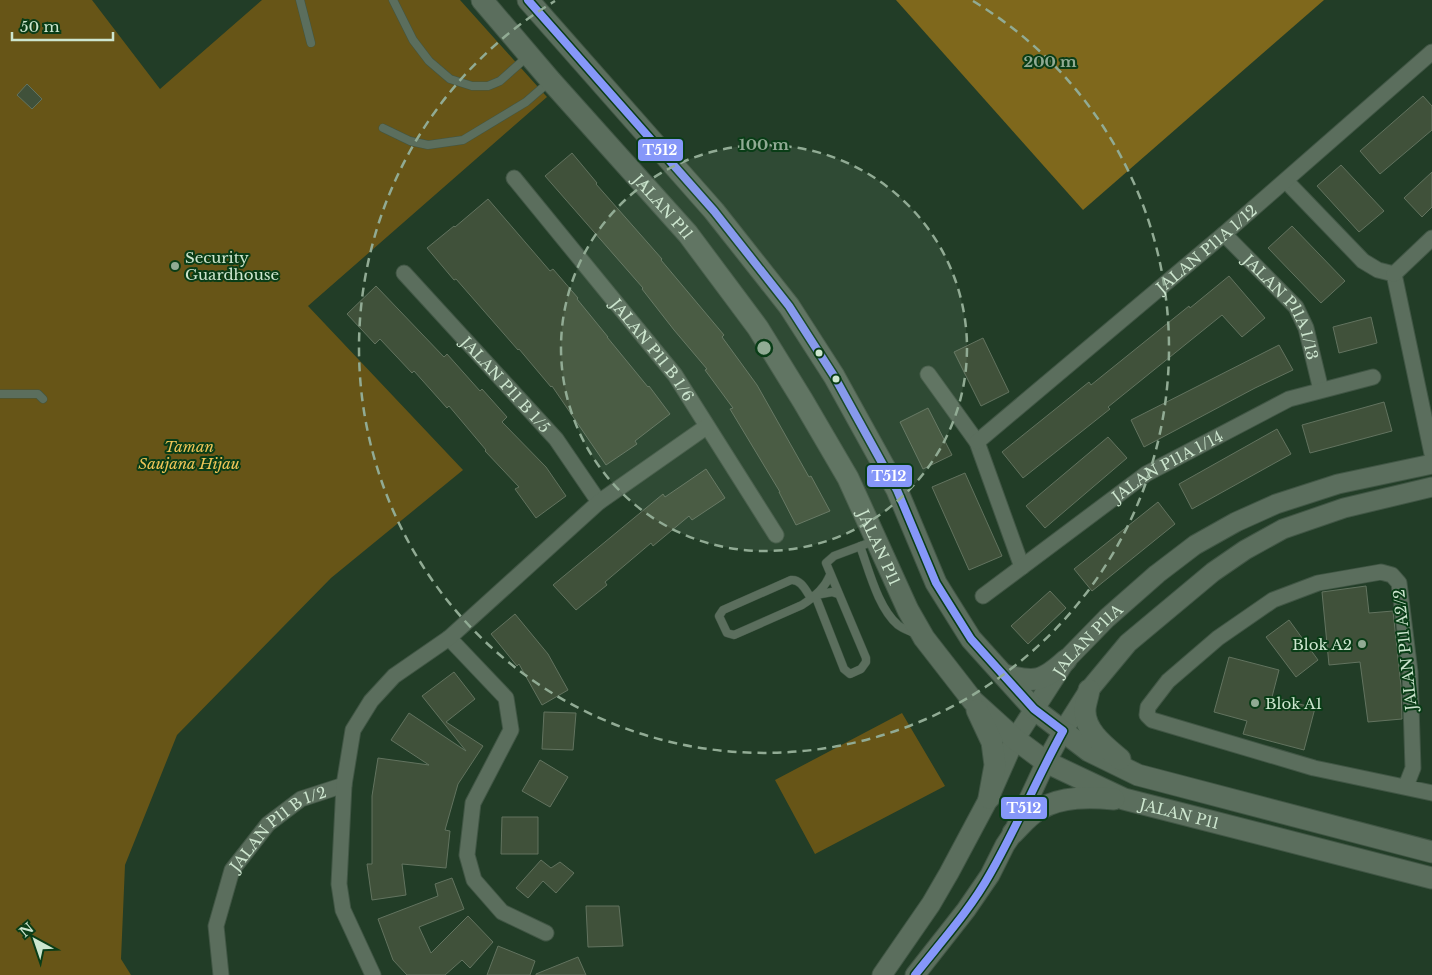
<svg xmlns="http://www.w3.org/2000/svg" width="1432" height="975" font-family="'Libre Baskerville',serif">
  <style>
    .green { fill: #675517 }
    .forest { fill: #7f681c }
    .building { fill: #40513a; stroke: #62735f }
    .lines { fill: none; stroke-linecap: round; stroke-linejoin: round }
    .service-casing { stroke: #415645; stroke-width: 9 }
    .minor-casing { stroke: #415645; stroke-width: 17 }
    .tertiary-casing { stroke: #415645; stroke-width: 21 }
    .secondary-casing { stroke: #415645; stroke-width: 23 }
    .service { stroke: #5b6e5d; stroke-width: 8 }
    .minor { stroke: #5b6e5d; stroke-width: 15 }
    .tertiary { stroke: #5b6e5d; stroke-width: 19 }
    .secondary { stroke: #5b6e5d; stroke-width: 21 }
    .bus-1-casing { stroke: #0a3d17; stroke-width: 11 }
    .bus-1 { stroke: #8697f9; stroke-width: 8 }
    .ring { fill: none; stroke: #91ab94; stroke-width: 2.5; stroke-dasharray: 9 6 }
    .poi-dot { fill: #91ab94; stroke: #0a3d17; stroke-width: 2 }
    .bus-dot { fill: #cde6cf; stroke: #0a3d17; stroke-width: 2 }
    .labels { text-anchor: middle; dominant-baseline: central; stroke-width: 4; stroke-linejoin: round; paint-order: stroke }
    .street-label { font-size: 15px; fill: #cde6cf; stroke: #0a3d17 }
    .poi-label { font-size: 15px; fill: #cde6cf; stroke: #0a3d17; text-anchor: start }
    .park-label { font-size: 15px; font-style: italic; fill: #efc558; stroke: #0a3d17 }
    .centre { fill: #91ab94; stroke: #0a3d17; stroke-width: 2.5 }
    .ring-label { font-size: 15px; text-anchor: middle; font-weight: bold; fill: #91ab94; stroke: #0a3d17; stroke-width: 4; stroke-linejoin: round; paint-order: stroke }
    .line-badge { stroke: #0a3d17; stroke-width: 2 }
    .badge-label { font-size: 14px; text-anchor: middle; font-weight: bold; fill: #fff }
  </style>
  <rect width="100%" height="100%" fill="#223d27"/>
  <path class="green" d="M0,0H92L160,89L262,0H460L547,97L308,306L463,470L331,578L177,735L125,865L121,959L131,975H0Z
    M902,713L945,786L815,854L775,780Z"/>
  <path class="forest" d="M896,0H1324L1083,210Z"/>
  <path class="building" d="M27,84L42,99L32,109L17,95Z
    M1423,96L1432,106V130L1380,174L1360,151Z
    M572,153L597,183L596,184L662,259L661,260L724,335L722,337L757,385L809,477L811,476L830,511L796,525L779,492H780L730,409L733,408L705,370L707,369L674,330L642,289L643,288L545,176Z
    M1341,165L1384,211L1359,232L1317,186Z
    M1432,172V207L1422,217L1404,198Z
    M488,199L550,271L553,269L578,298L577,299L608,337H607L648,387L649,386L670,414L635,441L637,444L606,465L552,386L551,387L519,349L518,350L456,279L454,280L427,248L454,226L455,227Z
    M1292,226L1345,281L1321,303L1268,248Z
    M1229,276L1265,318L1242,337L1222,315L1108,407L1110,409L1023,478L1002,452L1089,382L1091,385L1189,306L1190,308Z
    M376,286L444,357L447,354L480,391L482,389L507,417L502,422L546,467L566,496L536,518L515,489L519,487L485,451L486,450L449,406L447,408L414,371L412,373L380,339L375,344L347,314Z
    M1371,317L1377,343L1339,353L1333,327Z
    M983,338L1009,392L981,406L954,352Z
    M1279,345L1293,370L1255,388L1144,447L1131,420Z
    M1384,402L1392,431L1310,453L1302,425Z
    M928,408L952,455L923,469L900,422Z
    M1277,429L1291,454L1192,509L1179,484Z
    M1108,437L1127,458L1045,528L1026,506Z
    M706,469L725,498L692,520L689,516L653,546L651,543L605,582L607,585L576,610L553,585L663,494L665,497Z
    M965,473L1002,556L969,570L932,487Z
    M1158,502L1175,524L1092,591L1074,569Z
    M1366,586L1369,613L1393,611L1401,686L1402,719L1368,722L1360,662L1329,665L1322,592Z
    M1050,591L1066,608L1028,644L1011,626Z
    M515,614L548,654L568,690L542,705L519,664L517,666L491,634Z
    M1289,620L1318,660L1296,677L1266,637Z
    M1229,657L1279,670L1272,697L1315,708L1304,750L1243,734L1247,721L1214,712Z
    M454,672L475,699L446,722L483,746L458,784L445,830L450,831L446,868L402,864L406,895L372,900L367,864H372V796L378,758L429,765L391,740L409,713L466,751L422,696Z
    M544,712L576,713L573,750L542,749Z
    M540,760L568,777L550,807L522,791Z
    M502,817H538V854H501Z
    M541,860L551,868L560,862L574,873L556,893L543,881L528,898L516,888Z
    M452,878L464,909L419,927L431,953L468,916L493,942L470,968L462,960L445,975H407L393,960L378,919L438,896L435,884Z
    M586,906H619L623,946L588,947Z
    M498,946L535,961L530,975H487Z
    M578,957L586,975H536V974Z"/>
  <g class="lines">
    <defs>
      <path id="service" d="M300,0L311,43
        M393,0L413,40L429,61L450,79L472,86H488L500,81L528,56
        M383,128L410,141L428,145L463,140L526,102L549,82
        M0,394H38L43,399
        M860,546C869,570 878,608 898,625C903,629 910,631 916,634
        M815,595L844,669L850,674L861,669L866,662V658L826,563L834,556L874,541
        M816,595L832,592L838,594
        M811,598C806,591 801,579 791,580L723,610L719,616L727,633L734,635L802,605C813,598 825,588 830,575"/>
      <g id="minor">
        <path id="s1" d="M514,178L675,375L776,535"/>
        <path d="M1286,181L1363,261L1378,270L1394,274L1432,454"/>
        <path id="s2" d="M1224,234L1296,307L1306,328L1321,390"/>
        <path id="s3" d="M404,273L556,439L599,502"/>
        <path d="M1394,274L1432,238"/>
        <path d="M928,374L977,442L1022,567"/>
        <path id="s4" d="M977,442L1224,234L1432,52"/>
        <path id="s5" d="M983,596L1146,474L1289,399L1373,377"/>
        <path d="M449,638L506,698L511,730L473,803L467,855L474,880L502,912L546,933"/>
        <path d="M1406,786L1413,768L1410,672L1399,583L1392,575L1381,572L1318,583L1273,600L1218,638L1168,681L1148,707L1147,715L1152,720L1314,768L1432,793"/>
        <path id="s6" d="M221,975L216,926L232,870L268,824L301,799L344,785"/>
        <path d="M373,975L343,910L339,884L344,785L353,730L371,701L394,676L449,638L599,502L706,427"/>
      </g>
      <g id="tertiary">
        <path id="s7" d="M882,975L931,904L949,873L989,798L1015,739L1066,660L1107,618L1157,574L1195,545L1236,522L1276,504L1338,484L1432,464"/>
        <path d="M915,975L966,910L990,875L1005,845L1013,833L1046,762L1063,731L1089,690L1128,643L1213,572L1245,550L1283,529L1344,508L1432,487"/>
      </g>
      <g id="secondary">
        <path id="s8" d="M482,0L551,81L688,234L758,328L803,401L848,478L908,610L924,638L973,701L1015,739L1046,762L1124,799L1432,878"/>
        <path d="M528,0L714,211L789,306L834,376L897,490L936,583L971,639L1034,709L1089,751L1138,775L1432,852"/>
        <path d="M1004,675C1035,683 1042,682 1066,660"/>
        <path d="M1089,690C1088,697 1085,704 1085,710C1084,731 1106,747 1120,759"/>
        <path d="M977,710L992,742L995,765L989,798"/>
        <path d="M1013,833C1021,825 1030,814 1040,809C1062,796 1090,797 1114,799"/>
      </g>
    </defs>
    <use href="#service" class="service-casing"/>
    <use href="#minor" class="minor-casing"/>
    <use href="#tertiary" class="tertiary-casing"/>
    <use href="#secondary" class="secondary-casing"/>
    <use href="#service" class="service"/>
    <use href="#minor" class="minor"/>
    <use href="#tertiary" class="tertiary"/>
    <use href="#secondary" class="secondary"/>
    <defs>
      <path id="bus-1" d="M528,0L714,211L789,306L834,376L897,490L936,583L971,639L1034,709L1063,731C1037,778 1017,827 990,874C970,910 941,942 915,975"/>
    </defs>
    <use href="#bus-1" class="bus-1-casing"/>
    <use href="#bus-1" class="bus-1"/>
  </g>
  <circle cx="764" cy="348" r="203" fill="#91ab94" fill-opacity=".12"/>
  <g class="ring">
    <circle cx="764" cy="348" r="203"/>
    <path d="M973 1A405 405 0 1 1 555 1"/>
  </g>
  <g class="poi-dot">
    <circle cx="175" cy="266" r="5"/>
    <circle cx="1362" cy="644" r="5"/>
    <circle cx="1255" cy="703" r="5"/>
  </g>
  <g class="bus-dot">
    <circle cx="819" cy="353" r="4.5"/>
    <circle cx="836" cy="379" r="4.5"/>
  </g>
  <g class="labels">
    <g class="street-label">
      <text stroke="none"><textPath href="#s8" startOffset="275">JALAN P11</textPath></text>
      <text stroke="none"><textPath href="#s4" startOffset="300">JALAN P11A 1/12</textPath></text>
      <text stroke="none"><textPath href="#s2" startOffset="95">JALAN P11A 1/13</textPath></text>
      <text stroke="none"><textPath href="#s1" startOffset="221">JALAN P11 B 1/6</textPath></text>
      <text stroke="none"><textPath href="#s3" startOffset="151">JALAN P11 B 1/5</textPath></text>
      <text stroke="none"><textPath href="#s5" startOffset="226">JALAN P11A 1/14</textPath></text>
      <text stroke="none"><textPath href="#s8" startOffset="680">JALAN P11</textPath></text>
      <text stroke="none"><textPath href="#s7" startOffset="395">JALAN P11A</textPath></text>
      <text transform="translate(1405 650) rotate(-96)">JALAN P11 A2/2</text>
      <text stroke="none"><textPath href="#s8" startOffset="1100">JALAN P11</textPath></text>
      <text stroke="none"><textPath href="#s6" startOffset="171">JALAN P11 B 1/2</textPath></text>
    </g>
    <g class="poi-label">
      <text x="185" y="257">Security<tspan x="185" dy="17">Guardhouse</tspan></text>
      <text x="1352" y="644" text-anchor="end">Blok A2</text>
      <text x="1265" y="703">Blok A1</text>
    </g>
    <g class="park-label">
      <text x="189" y="446">Taman<tspan x="189" dy="17">Saujana Hijau</tspan></text>
    </g>
  </g>
  <circle cx="764" cy="348" r="8" class="centre"/>
  <g class="ring-label">
    <text x="1050" y="67">200 m</text>
    <text x="764" y="150">100 m</text>
  </g>
  <g class="line-badge">
    <rect x="637" y="138" width="47" height="24" rx="5" fill="#8697f9"/>
    <rect x="866" y="464" width="47" height="24" rx="5" fill="#8697f9"/>
    <rect x="1000" y="796" width="48" height="24" rx="5" fill="#8697f9"/>
  </g>
  <g class="badge-label">
    <text x="660" y="155">T512</text>
    <text x="889" y="481">T512</text>
    <text x="1024" y="813">T512</text>
  </g>
  <g transform="translate(35 940) rotate(320)" stroke="#0a3d17" stroke-width="4" paint-order="stroke">
  <path d="M0-4L9 19L0 12L-9 19Z" fill="#cde6cf"/>
  <text y="-8" font-size="14" font-weight="bold" text-anchor="middle" fill="#cde6cf">N</text>
  </g>
  <path d="M12 32v8h101v-8" fill="none" stroke="#cde6cf" stroke-width="2.5"/>
  <text x="20" y="32" font-size="15" fill="#cde6cf" stroke="#0a3d17" stroke-width="4" paint-order="stroke">50 m</text>
</svg>
